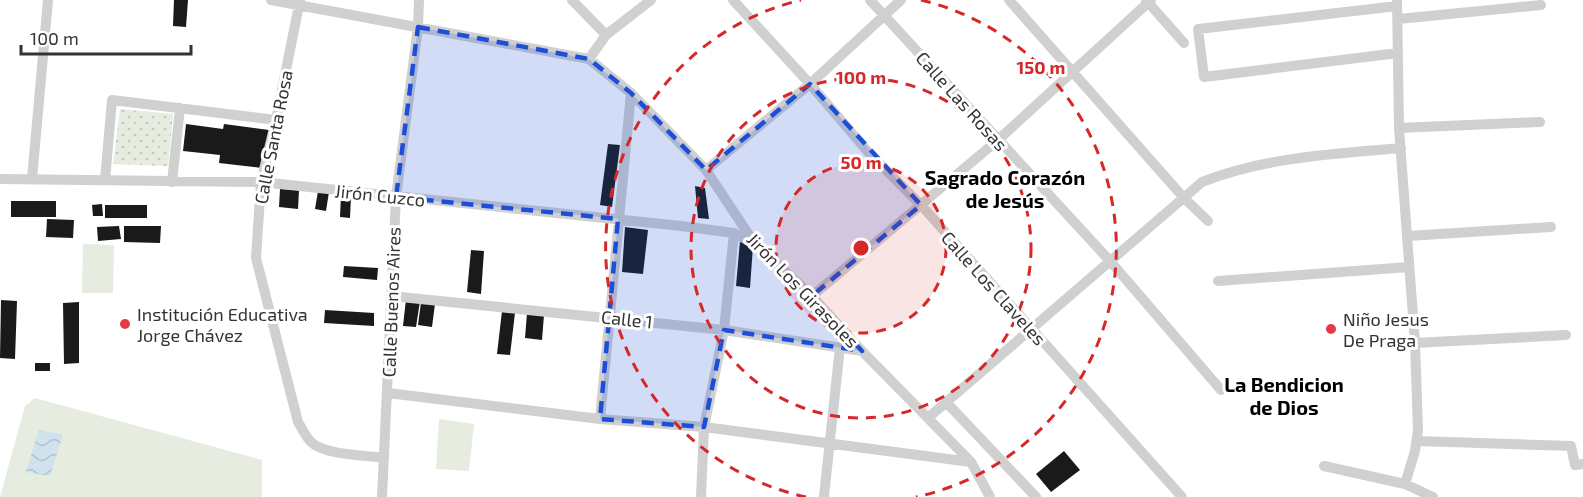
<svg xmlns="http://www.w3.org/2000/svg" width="1583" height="497" font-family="'Exo 2',sans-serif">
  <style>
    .green { fill: #e6ecdf }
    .park { fill: url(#park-dots) }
    .water { fill: url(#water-waves) }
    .building { fill: #1a1a1a }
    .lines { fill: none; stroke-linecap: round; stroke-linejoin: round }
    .street { stroke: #d0d0d0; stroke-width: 10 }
    .marked { fill: #1d4ed8; fill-opacity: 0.2; stroke: #1d4ed8; stroke-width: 4.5; stroke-dasharray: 12 8; stroke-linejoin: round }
    .ring { fill: none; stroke: #d62828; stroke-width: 3; stroke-dasharray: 10 8 }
    .poi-dot { fill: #e63946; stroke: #fff; stroke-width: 2 }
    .labels { text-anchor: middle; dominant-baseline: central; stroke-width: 6; stroke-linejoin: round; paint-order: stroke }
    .street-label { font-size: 18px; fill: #333; stroke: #fff }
    .poi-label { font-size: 18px; fill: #333; stroke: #fff; text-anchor: start }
    .neighbourhood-label { font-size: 20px; font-weight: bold; fill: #000; stroke: #fff }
    .centre { fill: #d62828; stroke: #fff; stroke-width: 3 }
    .ring-label { font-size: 18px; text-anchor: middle; font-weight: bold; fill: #d62828; stroke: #fff; stroke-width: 6; stroke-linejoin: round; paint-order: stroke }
  </style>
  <defs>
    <pattern id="park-dots" width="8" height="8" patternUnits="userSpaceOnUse" patternTransform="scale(1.5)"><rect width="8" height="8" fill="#e6ecdf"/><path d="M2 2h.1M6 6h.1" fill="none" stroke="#c6cbc0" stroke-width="1.8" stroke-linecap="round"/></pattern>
    <pattern id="water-waves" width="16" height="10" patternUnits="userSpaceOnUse" patternTransform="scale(1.5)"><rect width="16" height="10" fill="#cfe2ee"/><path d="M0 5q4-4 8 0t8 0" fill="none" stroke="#b2c2cd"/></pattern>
  </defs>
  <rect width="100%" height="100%" fill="#fff"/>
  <path class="green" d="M83,244L114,245L113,293H82Z
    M35,398L262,460V497H0L25,406Z
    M439,419L474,424L469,471L436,469Z"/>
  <path class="park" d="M120,109L173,114L168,166L113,164Z"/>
  <path class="water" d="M39,430L63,435L50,476L26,472Z"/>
  <path class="building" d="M174,0H188L186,27L173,26Z
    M186,124L223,129L224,124L269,130L262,168L219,163L220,155L183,151Z
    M608,144L620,145L612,207L600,205Z
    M695,186L705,188L709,219L698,218Z
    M280,189L299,190L298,209L279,207Z
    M318,191L329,192L326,211L315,209Z
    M341,195L351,196L350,218L340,217Z
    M11,201H56V217H11Z
    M102,204L103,216H93L92,205Z
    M105,205H147V218H105Z
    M47,219L74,220L73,238L46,237Z
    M119,226L121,239L98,241L97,227Z
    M124,226H161L160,243L124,242Z
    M625,227L648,230L643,274L622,272Z
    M740,241L753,246L750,288L736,286Z
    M471,250L484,251L481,294L467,292Z
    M344,266L378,268L377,280L343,277Z
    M406,299L420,301L416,327L403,326Z
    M1,300L17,301L15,359L0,358Z
    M79,302V363L64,364L63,303Z
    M421,302L435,304L432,327L418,325Z
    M325,310L374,313V326L324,323Z
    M502,311L515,313L510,355L497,354Z
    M527,313L544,315L542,340L525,338Z
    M35,363H50V371H35Z
    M1064,451L1080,470L1051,492L1036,474Z"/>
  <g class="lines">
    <path class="street" d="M271,0L589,59L631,93L706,170L755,244L812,296L862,351L971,462L990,497
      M300,0L276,120L261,182L256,258L298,422C302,428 305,436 311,442C324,455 365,455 384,458
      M572,0L606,35L589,59
      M733,0L810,84L869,153L921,205L1182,497
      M870,0L1110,261L1221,390
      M1009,0L1184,198L1208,221
      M1146,0L1184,43
      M1397,0L1399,128L1415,343L1418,430L1415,451L1405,484
      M1397,6L1198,29L1204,77L1398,53
      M1398,19L1541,5
      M606,35L651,0
      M1399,128L1540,122
      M706,170L810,84L901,0
      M0,179L261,182L681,226L734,233L753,243
      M32,179L48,0
      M105,180L112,100L276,120
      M172,182L180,108
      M1408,236L1551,227
      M1218,281L1409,267
      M391,296L724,330L862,351
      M812,296L998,140L1151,0
      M1415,343L1566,335
      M388,393L600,419L704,427L971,462
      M946,402L1036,497
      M929,417L1202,182C1266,157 1333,154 1401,148
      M600,419L631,93
      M1417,441L1571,446L1575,465L1583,464
      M1324,466L1405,484L1433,497
      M824,496L840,347
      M382,497L396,197L418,27L419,0
      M701,497L704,427L724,330L734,233"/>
  </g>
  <path class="marked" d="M418,27L589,59L631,93L706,170L810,84L921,205L812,296L862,351L724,330L704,427L600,419L618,219L396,197Z"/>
  <circle cx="861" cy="248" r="85" fill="#d62828" fill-opacity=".12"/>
  <g class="ring">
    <circle cx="861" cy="248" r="85"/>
    <circle cx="861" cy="248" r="170"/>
    <path d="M806 497A255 255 0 0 1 801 0M921 0A255 255 0 0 1 916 497"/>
  </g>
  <g class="poi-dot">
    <circle cx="125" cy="324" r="6"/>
    <circle cx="1331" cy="329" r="6"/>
  </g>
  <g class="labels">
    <g class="street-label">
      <text transform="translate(962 101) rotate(48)">Calle Las Rosas</text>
      <text transform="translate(273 137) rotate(-79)">Calle Santa Rosa</text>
      <text transform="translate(380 195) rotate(6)">Jirón Cuzco</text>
      <text transform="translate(994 288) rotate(48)">Calle Los Claveles</text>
      <text transform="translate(803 290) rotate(46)">Jirón Los Girasoles</text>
      <text transform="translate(391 302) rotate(-88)">Calle Buenos Aires</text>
      <text transform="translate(627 319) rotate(6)">Calle 1</text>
    </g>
    <g class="poi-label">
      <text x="137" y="314">Institución Educativa<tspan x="137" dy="21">Jorge Chávez</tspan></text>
      <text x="1343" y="319">Niño Jesus<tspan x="1343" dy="21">De Praga</tspan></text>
    </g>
    <g class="neighbourhood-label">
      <text x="1005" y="177">Sagrado Corazón<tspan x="1005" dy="23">de Jesús</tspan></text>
      <text x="1284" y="384">La Bendicion<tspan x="1284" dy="23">de Dios</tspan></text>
    </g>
  </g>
  <circle cx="861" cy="248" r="9" class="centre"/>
  <g class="ring-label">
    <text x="1041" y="74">150 m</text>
    <text x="861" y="84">100 m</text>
    <text x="861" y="169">50 m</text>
  </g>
  <path d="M21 45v9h170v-9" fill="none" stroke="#333333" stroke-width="3"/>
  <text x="30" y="45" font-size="18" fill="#333333" stroke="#ffffff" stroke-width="4.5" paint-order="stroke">100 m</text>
</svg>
